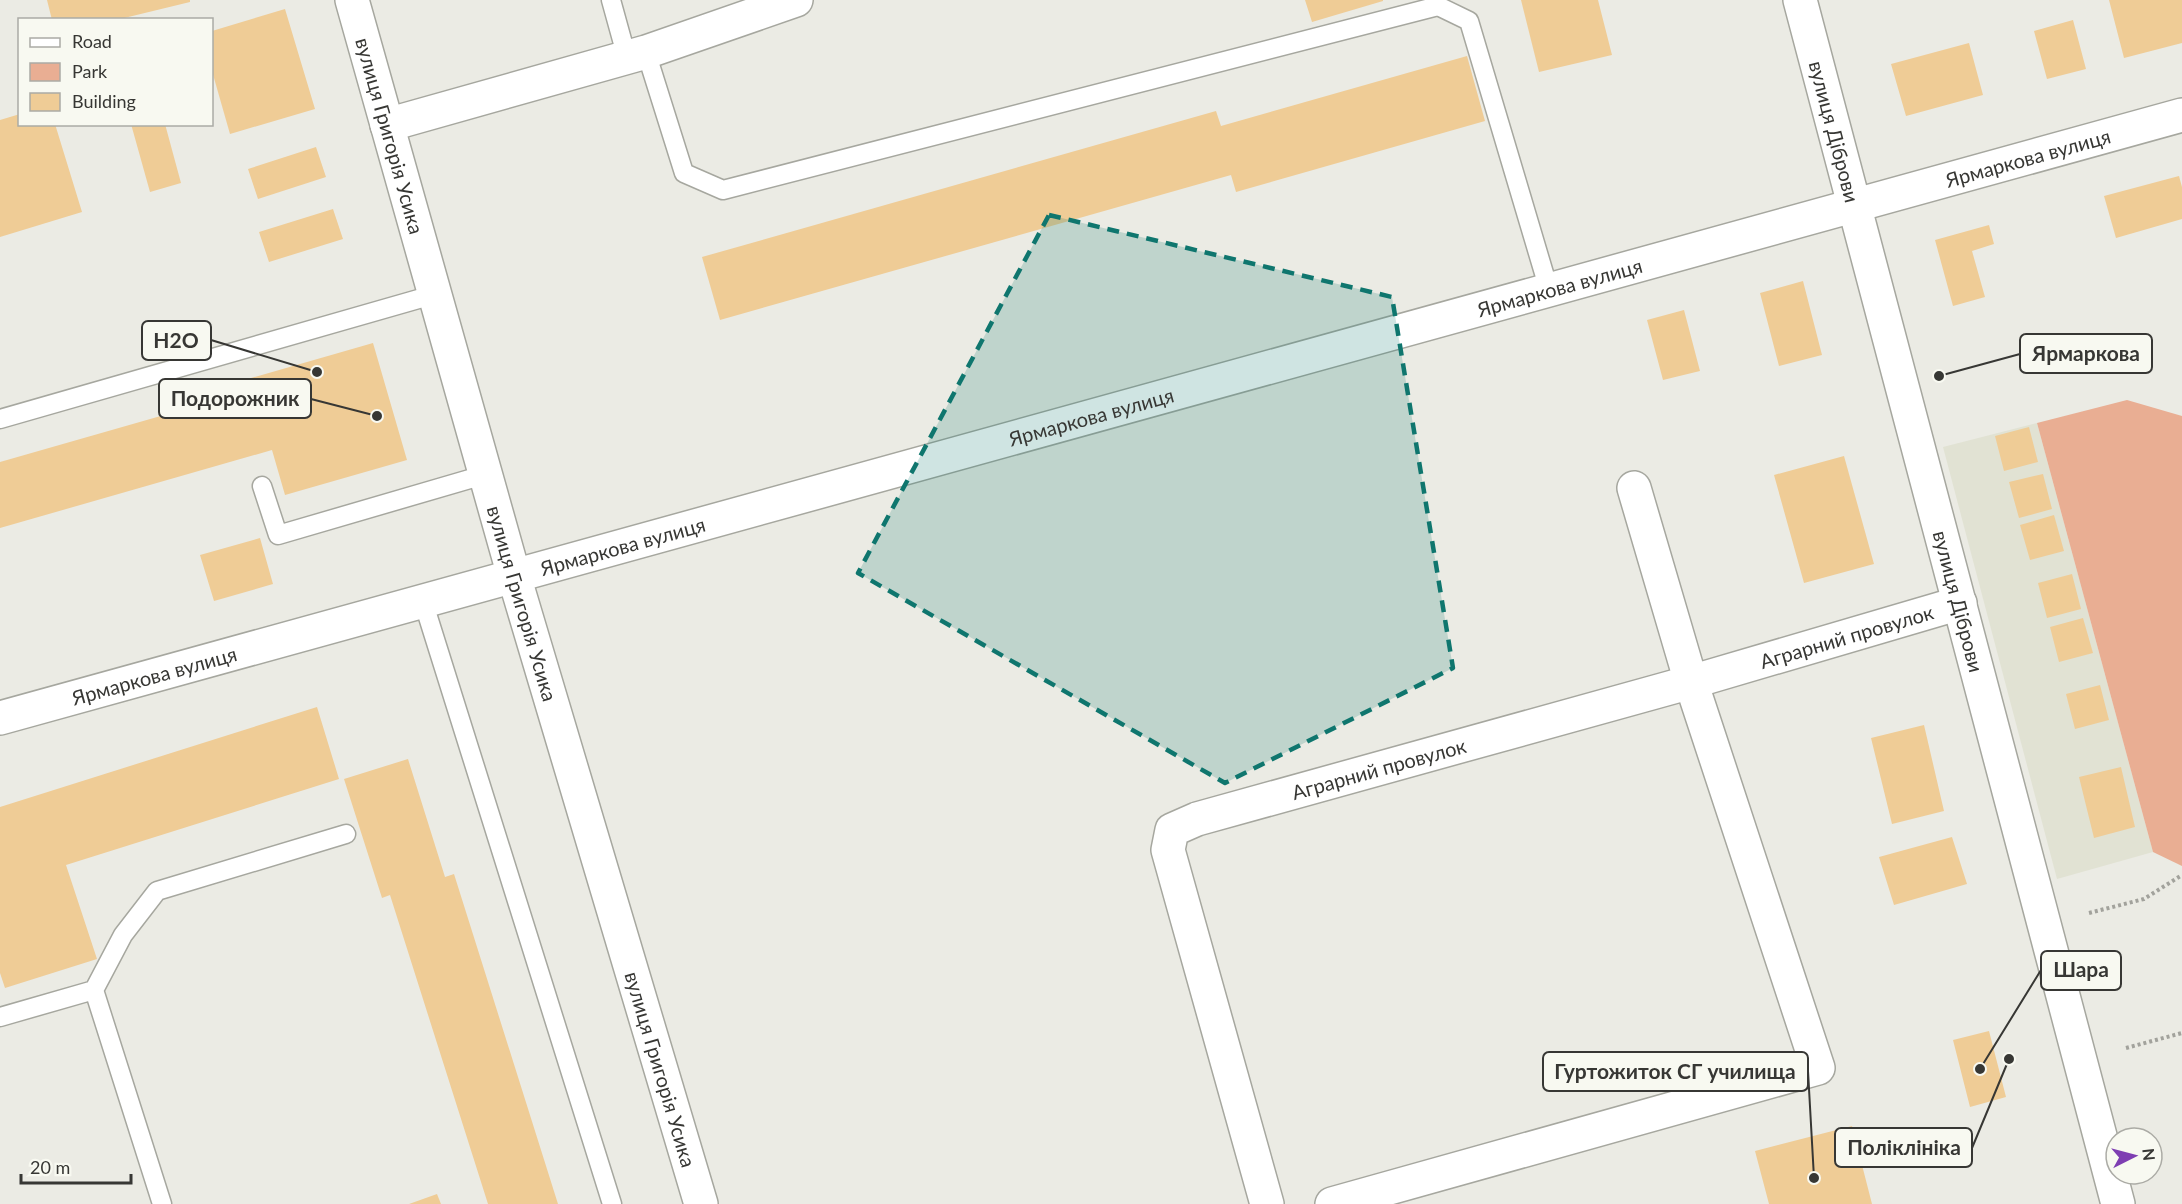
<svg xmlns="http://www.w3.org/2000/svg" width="2182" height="1204" font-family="Lato,sans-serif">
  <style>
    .built { fill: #e1e2d3 }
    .green { fill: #e9ae93 }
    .building { fill: #efcc96 }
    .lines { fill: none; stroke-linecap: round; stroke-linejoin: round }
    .service-casing { stroke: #a6a79f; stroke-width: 21 }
    .minor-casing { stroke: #a6a79f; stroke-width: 36 }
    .tertiary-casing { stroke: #a6a79f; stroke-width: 36 }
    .path { stroke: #a2a29c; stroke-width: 4; stroke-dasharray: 3 3; stroke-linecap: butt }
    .service { stroke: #fff; stroke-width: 18 }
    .minor { stroke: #fff; stroke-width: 33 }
    .tertiary { stroke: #fff; stroke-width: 33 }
    .marked { fill: #0f766e; fill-opacity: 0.2; stroke: #0f766e; stroke-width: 4.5; stroke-dasharray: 12 8; stroke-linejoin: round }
    .labels { text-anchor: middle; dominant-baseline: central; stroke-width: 4.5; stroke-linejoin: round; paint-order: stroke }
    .street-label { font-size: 20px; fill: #373734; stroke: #f8f9f1 }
    .leader { fill: none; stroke: #373734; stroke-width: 2 }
    .callout-dot { fill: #373734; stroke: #f8f9f1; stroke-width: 2 }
    .callout { fill: #f8f9f1; stroke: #373734; stroke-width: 2 }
    .callout-label { font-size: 21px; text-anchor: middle; font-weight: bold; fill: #373734 }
  </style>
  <rect width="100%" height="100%" fill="#ebebe4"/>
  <path class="built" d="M2037,423L2153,852L2057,879L1943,447Z"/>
  <path class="green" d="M2127,400L2182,416V866L2153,852L2037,423Z"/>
  <path class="building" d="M47,0H190V2L116,20H52Z
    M1305,0H1383V1L1312,22Z
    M1521,0H1598L1612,55L1539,72Z
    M2109,0H2182V43L2124,58Z
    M285,9L315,109L230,134L212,71V31Z
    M2073,20L2086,69L2047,79L2034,31Z
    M1969,43L1983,95L1906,116L1891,64Z
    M1467,56L1485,121L1236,192L1231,175L720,320L702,257L1216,111L1221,126Z
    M20,114V124H55L82,212L0,237V120Z
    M131,124H165L181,183L150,192Z
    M316,147L326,177L258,199L248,169Z
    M2179,176L2182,187V219L2116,238L2104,196Z
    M333,209L343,239L269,262L259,232Z
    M1989,225L1994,244L1972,251L1985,297L1953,306L1935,240Z
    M1803,281L1822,355L1779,366L1760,293Z
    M1684,310L1700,371L1663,380L1647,320Z
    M373,343L407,460L285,495L272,450L0,528V462L255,389L251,378Z
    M2029,427L2038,462L2004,471L1995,436Z
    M1844,456L1874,564L1804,583L1774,475Z
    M2043,474L2052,509L2019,518L2009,482Z
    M2054,515L2064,551L2030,560L2020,525Z
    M260,538L273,584L214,601L200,555Z
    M2072,574L2081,609L2047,618L2038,583Z
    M2083,618L2093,653L2059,662L2050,627Z
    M2100,685L2109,720L2075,729L2066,694Z
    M317,707L339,779L66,865L97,959L5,988L0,973V807Z
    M1924,725L1944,811L1892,824L1871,738Z
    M408,759L445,877L454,874L558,1204H488L390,895L382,898L344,779Z
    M2121,767L2135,827L2094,838L2079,777Z
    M1952,837L1967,884L1894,905L1879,857Z
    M1989,1031L2006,1097L1970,1107L1953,1040Z
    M1852,1126L1872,1204H1769L1755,1151Z
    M437,1194L441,1204H409Z"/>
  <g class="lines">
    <defs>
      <path id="service" d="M611,0L627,58
        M646,52L684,173L723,190L1438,6L1469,21L1549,290
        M0,419L436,294
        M262,486L278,535L487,474
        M423,601L612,1204
        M0,1017L94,990
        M162,1204L94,990L123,935L157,891L346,834"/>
      <g id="minor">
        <path d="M387,125L646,52L796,0"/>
        <path id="s1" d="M0,718L2182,115"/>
        <path id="s2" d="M1267,1204L1168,850L1172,830L1197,819L1691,682L1960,603"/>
        <path d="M1332,1204L1818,1068L1691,682L1634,488"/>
      </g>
      <g id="tertiary">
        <path id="s3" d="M352,0L514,576L701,1204"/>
        <path id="s4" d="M1800,0L2118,1204"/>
      </g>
    </defs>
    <use href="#service" class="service-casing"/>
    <use href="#minor" class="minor-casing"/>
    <use href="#tertiary" class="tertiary-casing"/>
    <path class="path" d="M2089,913L2144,899L2182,875
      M2126,1048L2182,1033"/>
    <use href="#service" class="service"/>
    <use href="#minor" class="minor"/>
    <use href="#tertiary" class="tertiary"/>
  </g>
  <path class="marked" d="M1049,215L1392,297L1453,668L1225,783L858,573Z"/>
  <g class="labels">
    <g class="street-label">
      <text stroke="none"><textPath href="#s4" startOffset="136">вулиця Діброви</textPath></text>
      <text stroke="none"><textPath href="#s3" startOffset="141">вулиця Григорія Усика</textPath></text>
      <text stroke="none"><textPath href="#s1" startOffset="2104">Ярмаркова вулиця</textPath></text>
      <text stroke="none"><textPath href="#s1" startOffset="1618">Ярмаркова вулиця</textPath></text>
      <text stroke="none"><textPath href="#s1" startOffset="1132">Ярмаркова вулиця</textPath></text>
      <text stroke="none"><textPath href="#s1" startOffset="646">Ярмаркова вулиця</textPath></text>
      <text stroke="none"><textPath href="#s4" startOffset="622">вулиця Діброви</textPath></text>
      <text stroke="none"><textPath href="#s3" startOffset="627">вулиця Григорія Усика</textPath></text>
      <text stroke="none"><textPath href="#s2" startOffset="1090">Аграрний провулок</textPath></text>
      <text stroke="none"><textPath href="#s1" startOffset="160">Ярмаркова вулиця</textPath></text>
      <text stroke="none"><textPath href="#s2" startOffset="604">Аграрний провулок</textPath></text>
      <text stroke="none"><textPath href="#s3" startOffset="1113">вулиця Григорія Усика</textPath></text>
    </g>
  </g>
  <path class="leader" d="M317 372L211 340M1939 376L2020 354M377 416L311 399M1980 1069L2041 970M1814 1178L1808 1071M2009 1059L1972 1148"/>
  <g class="callout-dot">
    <circle cx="317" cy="372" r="6"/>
    <circle cx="1939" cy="376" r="6"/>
    <circle cx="377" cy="416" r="6"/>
    <circle cx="1980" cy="1069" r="6"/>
    <circle cx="1814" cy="1178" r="6"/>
    <circle cx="2009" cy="1059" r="6"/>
  </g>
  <g class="callout">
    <rect x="142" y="321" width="69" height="39" rx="6"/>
    <rect x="2020" y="334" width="132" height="39" rx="6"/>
    <rect x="159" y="379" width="152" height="39" rx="6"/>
    <rect x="2041" y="951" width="80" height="39" rx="6"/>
    <rect x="1543" y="1052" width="265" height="39" rx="6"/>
    <rect x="1835" y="1128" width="137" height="39" rx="6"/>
  </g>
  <g class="callout-label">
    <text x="176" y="348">H2O</text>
    <text x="2086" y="361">Ярмаркова</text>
    <text x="235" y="406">Подорожник</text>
    <text x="2081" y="977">Шара</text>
    <text x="1675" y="1079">Гуртожиток СГ училища</text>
    <text x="1904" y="1155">Поліклініка</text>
  </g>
  <rect x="18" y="18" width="195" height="108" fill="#f8f9f1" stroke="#ababa5" stroke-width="1.5"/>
  <rect x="30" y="38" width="30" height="9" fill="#ffffff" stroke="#ababa5" stroke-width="1.5"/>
  <text x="72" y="48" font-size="18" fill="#373734">Road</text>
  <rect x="30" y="63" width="30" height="18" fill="#e9ae93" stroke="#ababa5" stroke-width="1.5"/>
  <text x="72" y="78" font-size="18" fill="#373734">Park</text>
  <rect x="30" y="93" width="30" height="18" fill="#efcc96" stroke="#ababa5" stroke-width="1.5"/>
  <text x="72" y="108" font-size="18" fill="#373734">Building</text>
  <g transform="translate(2134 1156) rotate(84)"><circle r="28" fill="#f8f9f1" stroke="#ababa5" stroke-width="1.5"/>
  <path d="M0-4.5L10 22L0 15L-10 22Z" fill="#7e3eb2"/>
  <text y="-9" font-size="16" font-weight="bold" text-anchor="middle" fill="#373734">N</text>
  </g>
  <path d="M21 1174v9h110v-9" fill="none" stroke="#373734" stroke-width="3"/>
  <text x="30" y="1174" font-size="18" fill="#373734" stroke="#f8f9f1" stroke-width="4.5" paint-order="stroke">20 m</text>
</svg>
